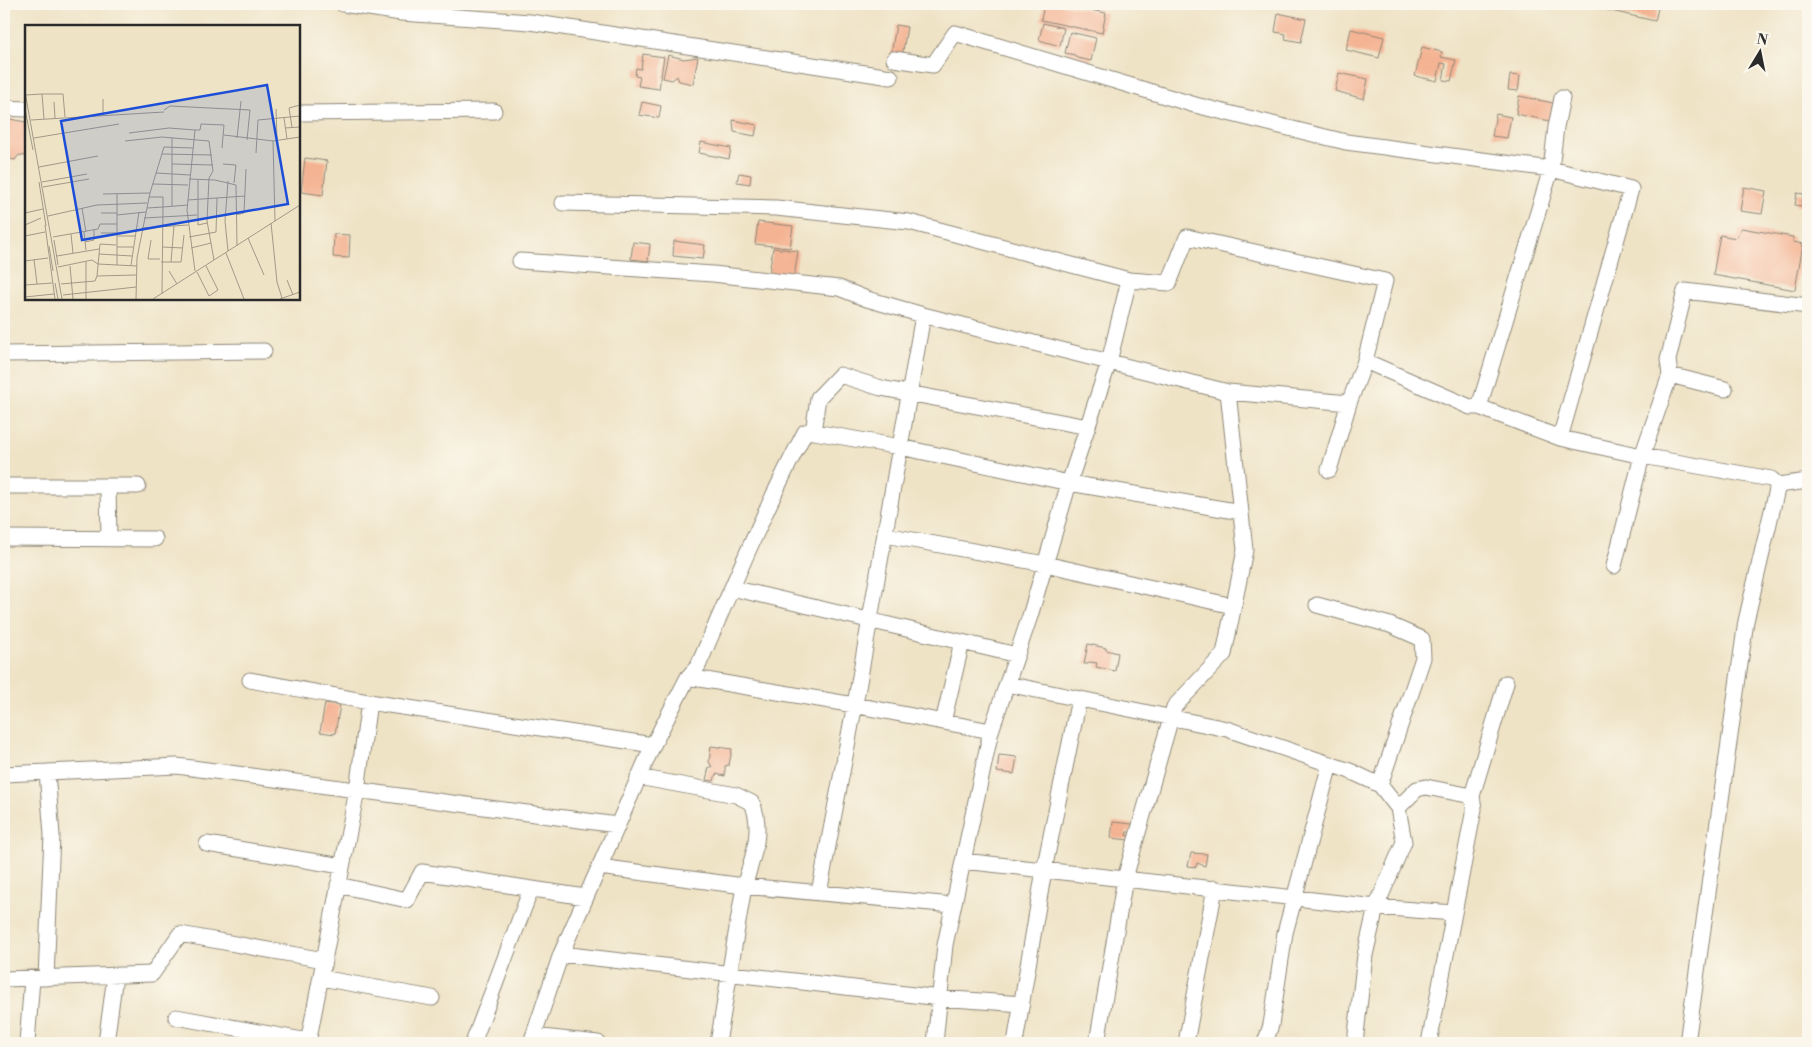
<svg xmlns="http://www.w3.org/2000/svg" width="1812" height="1047" font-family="'Libre Bodoni',serif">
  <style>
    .building { fill: #f4b393 }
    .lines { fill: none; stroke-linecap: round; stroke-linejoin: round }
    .minor-casing { stroke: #8d8778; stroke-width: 17 }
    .minor { stroke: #fff; stroke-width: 15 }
    .inset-road { fill: none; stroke: #a19988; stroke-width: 1 }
    .view { fill: #1d4ed8; fill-opacity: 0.15; stroke: #1d4ed8; stroke-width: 2.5 }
    .inset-edge { fill: none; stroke: #2b2b2b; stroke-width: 2.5 }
  </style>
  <rect width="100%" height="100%" fill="#fbf7ec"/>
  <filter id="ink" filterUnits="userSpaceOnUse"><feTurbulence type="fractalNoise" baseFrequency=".02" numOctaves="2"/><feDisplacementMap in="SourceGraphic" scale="10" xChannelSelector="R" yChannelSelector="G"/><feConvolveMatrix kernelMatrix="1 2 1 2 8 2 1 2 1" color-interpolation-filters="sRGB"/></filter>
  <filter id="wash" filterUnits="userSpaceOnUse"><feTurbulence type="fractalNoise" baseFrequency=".0096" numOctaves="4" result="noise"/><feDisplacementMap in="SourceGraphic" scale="20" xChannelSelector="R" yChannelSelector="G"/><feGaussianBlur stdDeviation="1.12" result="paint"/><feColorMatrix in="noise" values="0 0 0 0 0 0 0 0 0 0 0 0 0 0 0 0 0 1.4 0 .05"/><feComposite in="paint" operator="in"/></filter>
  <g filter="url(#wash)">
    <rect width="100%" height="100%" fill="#efe3c6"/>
    <g id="blocks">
      <path class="building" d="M1044,4H1059L1106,13L1102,33L1041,20Z
        M1079,4H1101L1099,10Z
        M1581,4H1659L1655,21Z
        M1278,13L1306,19L1301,42L1285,39L1286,34L1275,32Z
        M1043,23L1064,28L1060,46L1039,40Z
        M896,25L907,27L902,57L891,55Z
        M1351,29L1384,37L1379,58L1346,50Z
        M1070,32L1096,38L1091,61L1077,58L1075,55L1065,53Z
        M1422,47L1442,52L1441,57L1456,60L1451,81L1443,80L1446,64L1441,63L1437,81L1415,76Z
        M643,54L664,57L659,89L638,86L640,77L635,76L636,68L641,69Z
        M668,55L684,59L698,57L693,84L679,81L677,76L672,80L663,78Z
        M1339,73L1368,79L1364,99L1335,91Z
        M1510,75L1520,76L1518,91L1508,90Z
        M1519,96L1553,103L1550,121L1516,114Z
        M642,102L661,106L659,118L639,115Z
        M1496,114L1511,117L1507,138L1492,136Z
        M10,119L26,122V156L19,155L15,160L4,158V150Z
        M733,120L757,125L755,136L734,132Z
        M701,142L731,148L729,159L699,153Z
        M305,158L327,161L323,195L301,192Z
        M739,173L751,175L750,184L737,182Z
        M1744,187L1766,191L1762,214L1740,211Z
        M1797,193L1804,194L1801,206L1795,205Z
        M758,222L793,226L790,248L755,244Z
        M1741,228L1793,237V242L1803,244L1795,290L1713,275L1720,235L1736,238Z
        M334,234L350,235L349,258L333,257Z
        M674,241L705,245L703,259L673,256Z
        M633,242L650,244L648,261L631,259Z
        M773,248L798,251L794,278L769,274Z
        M1088,644L1106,648V650L1118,653L1115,671L1096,667L1097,663L1089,662L1088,664H1084Z
        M325,703L340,705L335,734L320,732Z
        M711,746L732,749L729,765L725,766V776L716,774L714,781L706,780L709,767H712L709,762Z
        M999,755L1017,757L1014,774L997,772Z
        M1113,822L1132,824L1131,832H1127L1126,835L1129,836V840L1111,838Z
        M1191,853L1207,854L1205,866L1197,863L1196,867L1188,866Z"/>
    </g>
  </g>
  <g filter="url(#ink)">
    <use href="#blocks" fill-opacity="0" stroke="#8d8778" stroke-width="1"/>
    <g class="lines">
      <defs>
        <path id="minor" d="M343,4L401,13L530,22L891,77
          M894,59L933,65L955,33L1195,105L1346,142L1551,169L1631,189L1560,438
          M4,108L26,109
          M299,113L494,111
          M563,203L776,208L909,222L1129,280L1109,362L1069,483L1030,616L991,731L945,945L935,1043
          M520,261L713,274L839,288L867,299L923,315L1228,392L1245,550L1224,654L1174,707L1125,878L1097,1043
          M1129,280L1169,283L1187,237L1385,281L1365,361L1349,403L1329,470
          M4,354L264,351
          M1365,361L1470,407H1479L1560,438L1642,456L1771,479L1778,485L1808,481
          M1670,375L1725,389
          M1228,392L1349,403
          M1479,407L1551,169L1556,127L1562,98
          M813,432L818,398L840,375L881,388L1088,427
          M4,486H138
          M108,486L109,539
          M885,535L1045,564L1233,606
          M4,538L155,539
          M1614,566L1642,456L1670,375L1668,360L1685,291L1808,306
          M732,588L1017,655
          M1317,605L1390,625L1422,639L1423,658L1380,785
          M688,677L854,705L991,731
          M250,680L369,702L653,745L561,954L531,1043
          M1007,684L1227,729L1350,771L1380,785L1398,808L1404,842L1376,907L1365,955L1355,1043
          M943,722L962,642
          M653,745L688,677L698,666C732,588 765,508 805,432L809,431L900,447L1069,483L1241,512
          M4,774L177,766L617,825
          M1398,808L1417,789L1426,787L1472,796
          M207,844L342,866
          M963,861L1376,907L1453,913
          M599,867L744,886C752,860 764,830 752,803L736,795L638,777
          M338,885L407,900L422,872L585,897
          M819,893L858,688L923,315
          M561,954L940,998L1022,1004
          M46,978L52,835L47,772
          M321,978L432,998
          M4,979L152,974L180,934L324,960
          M176,1017L308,1041
          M533,1036L598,1043
          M27,1043L32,979
          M106,1043L115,976
          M308,1043L357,790L369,702
          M473,1043L531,889
          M718,1043L744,886L953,905
          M1015,1043L1044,870L1079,699
          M1186,1043L1215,888
          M1265,1043L1271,1025L1285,933L1330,764
          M1429,1043L1474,809L1472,796L1506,683
          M1687,1043L1746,621L1778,485"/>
      </defs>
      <use href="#minor" class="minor-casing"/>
      <use href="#minor" class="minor"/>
    </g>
  </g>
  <g transform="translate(25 25)">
    <rect width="275" height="275" fill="#efe3c6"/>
    <path class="inset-road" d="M0,67L37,274M17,69H38L40,92M1,70L17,69L19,94M78,74V90M29,77L30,93M0,84L8,125M251,84L252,114M139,85L145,81L225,85L222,115M259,93L262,114M6,95L139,87M267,102L264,83L275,80M260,103L275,102M170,105H175L176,99L199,100L197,123M104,108L144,103L170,105L162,185L170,246M199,110L248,116L275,112M9,113L94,99M212,113L216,76M100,116L137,112L184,116L188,146L184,153L182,196L189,235M248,116L250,196M231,128L233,95L275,91M137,129L187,130M147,139L188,140M198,139L211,140L209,158M14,142L73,131M131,148L165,150M164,154L190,155L211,160L212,221M173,154V200L182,198M203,156L200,196L203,226M14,157L21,201M17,157L62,149M128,159L163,160M18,162L64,154M125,168L139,122L168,123M78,169L125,168L112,233L111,274M163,175L220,171M147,181V113M57,183L61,207M122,183L138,182V172H124M0,188L18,184M76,188H92M92,190L121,187M211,190L219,188L221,144M23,191L72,180L122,178M119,193L172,190M246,198L252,257L257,273M0,200L16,193M20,200L30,274M117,203L163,200M59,207L61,225M76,208H92M46,209L48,228M0,211L20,207M92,211H110M28,212L73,204L75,199H92M164,212L191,207L192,173M223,213L239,250M29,215L33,240M126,215L123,234H135M60,217L69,215V205M24,221L28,246M92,222H108M137,222L158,223M166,223L186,218M201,228L219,274M74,229L107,231M32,231L74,224M9,234L12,259M0,236L23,233M61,237V274M136,237H156L159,210M146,237L149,201M92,240V169M106,240L114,187M45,241L48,274M33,242L67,235L73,239L112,241M144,246L152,259M172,247L184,271L193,265L181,241M72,251L75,219L91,220M262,255L268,270M30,258L33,274M36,259L70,256L72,251L111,250M0,260L27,258M137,269L138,182L163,180M38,270L111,262M0,272L29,269M128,274L275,180M255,274L275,267"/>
    <path class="view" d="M242,60L263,179L57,215L36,96Z"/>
    <rect width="275" height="275" class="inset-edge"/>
  </g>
  <rect width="1812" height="1047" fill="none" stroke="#fbf7ec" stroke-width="20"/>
  <g transform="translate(1760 52) rotate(10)" stroke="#fbf7ec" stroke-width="4" paint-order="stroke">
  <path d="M0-4L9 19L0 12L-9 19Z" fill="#2b2b2b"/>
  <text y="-8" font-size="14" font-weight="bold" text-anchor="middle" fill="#2b2b2b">N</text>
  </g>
</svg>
